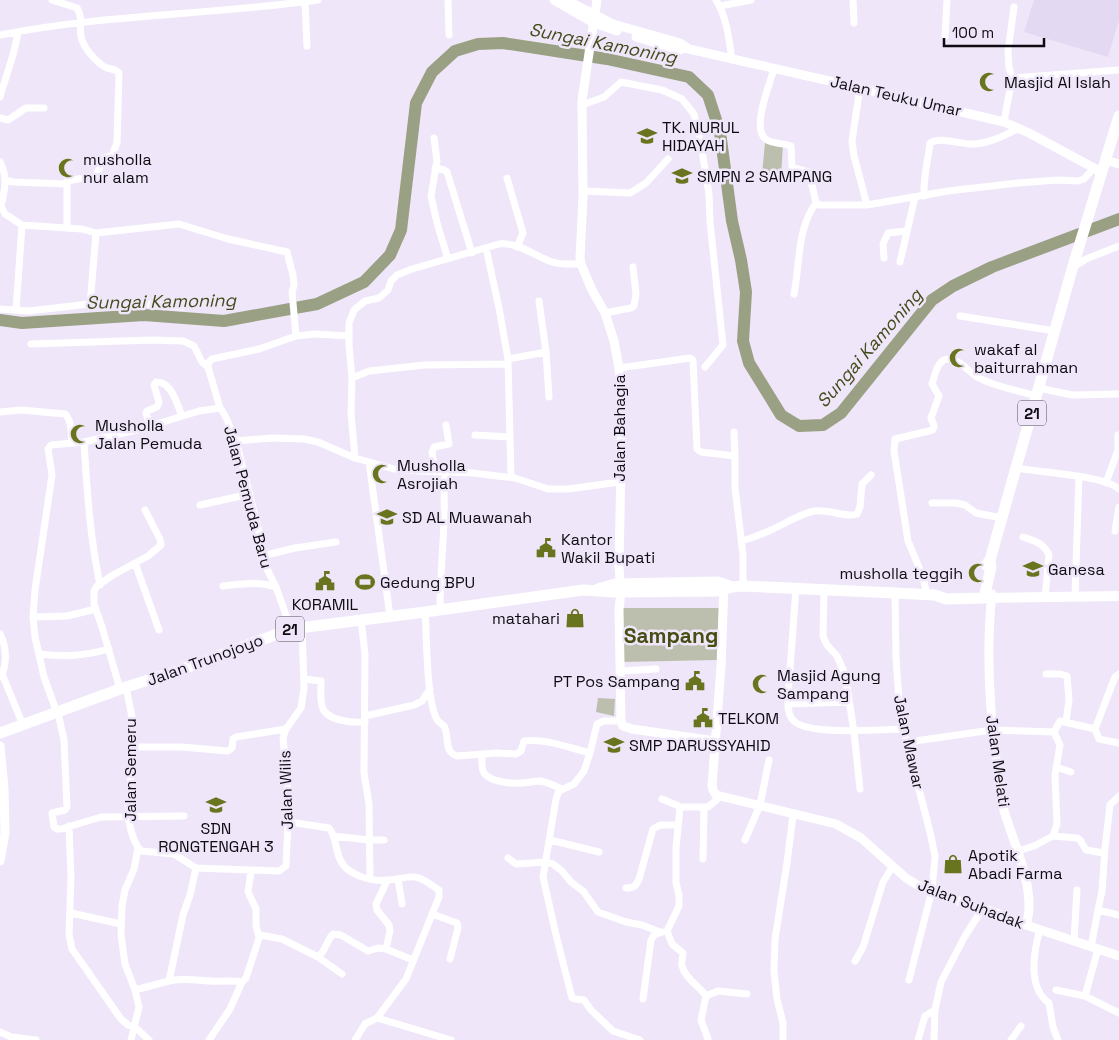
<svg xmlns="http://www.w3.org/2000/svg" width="1119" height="1040" font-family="'Space Grotesk',sans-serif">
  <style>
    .built { fill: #e4d9f2 }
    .green { fill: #bcbfad }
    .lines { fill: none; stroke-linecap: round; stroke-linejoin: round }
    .river { stroke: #9aa084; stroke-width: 12 }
    .minor { stroke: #fff; stroke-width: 7 }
    .tertiary { stroke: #fff; stroke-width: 9 }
    .primary { stroke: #fff; stroke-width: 10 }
    .trunk { stroke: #fff; stroke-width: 11 }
    .labels { text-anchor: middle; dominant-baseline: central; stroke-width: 5; stroke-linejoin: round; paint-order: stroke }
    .shield { fill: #efe6f9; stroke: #524d57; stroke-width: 1 }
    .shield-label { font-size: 15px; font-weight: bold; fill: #0e0b11 }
    .poi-label { font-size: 16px; fill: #0e0b11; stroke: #efe6f9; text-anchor: start }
    .street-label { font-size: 16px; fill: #0e0b11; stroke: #efe6f9 }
    .water-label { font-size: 18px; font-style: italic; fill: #444b1b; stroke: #efe6f9 }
    .district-label { font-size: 21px; font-weight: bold; fill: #464e14; stroke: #efe6f9 }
  </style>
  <rect width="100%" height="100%" fill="#efe6f9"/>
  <path class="built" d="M1034,0H1119V20L1108,57L1024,32Z"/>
  <path class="green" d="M765,143L783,145L781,175L762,174Z
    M621,608H719L717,660L622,662Z
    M598,698L615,699L614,716L596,712Z"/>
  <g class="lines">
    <path class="river" d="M0,320L22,323L144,315L224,321L317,304L364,282L390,255L401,230L416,103L432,72L455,51L478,44L503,43L607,59L689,77L708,95L720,132L732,221L741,260L746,292L743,341L749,363L781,415L799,426L823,425L841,413L932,300L953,286L992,267L1119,219"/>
    <path class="minor" d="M52,0L77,8C84,19 78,29 82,40C85,49 96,62 105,67C110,70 115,68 119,73L117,143L112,155L100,159L99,170L95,176L67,181V228
      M448,0L449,35
      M716,0C727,18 729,39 732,60
      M853,0L854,23
      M305,2L307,46
      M720,6L751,0
      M0,35C105,14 212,15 318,0
      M945,36L947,0
      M774,69C770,83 750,131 767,140C774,144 783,143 791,146L792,167L809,172L816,203L820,205H867L948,191L1018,183L1058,180L1078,181L1084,179L1094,168
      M1012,78L1119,70
      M860,88L852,141L854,156L867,205
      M0,97C6,75 15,54 18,32
      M582,105L604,97L621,82L662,90L682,99L694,114L701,145L709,194L710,222L723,345L705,367
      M0,118L8,120L26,108H44
      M1004,122L1012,78L1009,67L1008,51L1014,7
      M434,138L437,161L431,196L437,223L448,259
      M0,162C8,177 5,190 1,206L5,214L22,225L82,229L96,233L179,224L228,239L287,252L293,275L294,285L292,292L296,336
      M435,168L444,170L447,172L472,253
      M507,178L523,233L517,247
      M5,180L13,182L66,184
      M583,191L630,193L646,183L668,159
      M924,196C923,177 928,161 930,143C941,137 957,143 969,144C986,145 1004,136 1019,128
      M486,248L499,308L508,359L511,477
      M884,258L883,244L888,233L907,231
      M900,262L915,197
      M1072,268L1086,259L1119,246
      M794,294C800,264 797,228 816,203
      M539,301L546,352
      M90,305L96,233
      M0,309L29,311L106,302H126L182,307
      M16,310L22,225
      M605,313L631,308L634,306L636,294L633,267
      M960,316L1055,331
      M31,344L152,340L183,341L194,346L202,362L208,367
      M508,359L546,352L549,397
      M619,368L690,358L693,360L697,449L701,452L735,456V488L743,555V586
      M352,378L369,371L425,365L508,364
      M1039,388L1072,395L1119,394
      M220,408L208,367L209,362L212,359L259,349L296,336L315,334L349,336
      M0,412L21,410L65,414C72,421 71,433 72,443
      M150,426L146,413L147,411L157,407L159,402L154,385L156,382C172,381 177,405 182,416
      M734,432L735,456
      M475,435L510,437
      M236,441L272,438L304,439L318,442L355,458L394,469L419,471L473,473L515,478L548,489H568L620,482
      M355,458L351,413L352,378L349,345V323L354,310L365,301L379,298L388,290L391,281L397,275L412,269L499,244C518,242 535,256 552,262C561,265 571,264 581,264
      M369,462L390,616
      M1016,468C1040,473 1104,475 1119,489
      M435,472L432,452L434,447L449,444L446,425
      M1106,483L1118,450V435
      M932,503H956L965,505L976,513L1002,518
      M200,505L250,494
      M1115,531L1119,507
      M1023,537C1034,541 1044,543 1049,555L1045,597
      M742,541C752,538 762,534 771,530C785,524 799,514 814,511C829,509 846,518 857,514L860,507L862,484L871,475
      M262,556L295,548L336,542
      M135,563L159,630
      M100,585C90,538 87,490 84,442L137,430L199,411L220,408C228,417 230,430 236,441L259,532L263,561L276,587L291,629
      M223,586C241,584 258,581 276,587
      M796,588L788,696C788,704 787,712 792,719C805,737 882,729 903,729
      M824,589L823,636L827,645L837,656L845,674L854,732L860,789
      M895,593L896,657L900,716L930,832L935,856L932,890L909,980
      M927,595L923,577L908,541L894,451L895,439L933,430L934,426L931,418L939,396L932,384C935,376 937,359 948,359C958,358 969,372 977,377C995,387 1017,390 1036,396
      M1075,596L1079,476
      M440,610C440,580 443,550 444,520C445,504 443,489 445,473
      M425,612C427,635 426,705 438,721C439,722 443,725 444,726C450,737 443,751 457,756L497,753L516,754L521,751L524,741C546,738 569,748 590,753L597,724L604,721H621
      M33,617L67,616L96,609
      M361,620L365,654L364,773L369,804L370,879
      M0,634C7,647 7,664 1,677
      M39,654C65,657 84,656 109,649
      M620,671L656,669
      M2,674L23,725
      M1046,674H1060L1067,676L1069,700L1066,722
      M304,679L321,681C321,689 320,698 322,706C325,721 353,723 365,722
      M126,687L132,717L133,742L128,817C130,828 133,843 141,851L174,854L196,868L279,871L286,866L289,801L283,738L286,729L301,708L304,688L302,627
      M120,689L102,627L94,604V591L97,586L113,575L148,556L161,545L160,539L145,510
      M788,704L849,702
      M57,713L44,677L35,637L33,617L35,590L52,475L48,449L51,445L84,442
      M58,713L64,740L67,807L65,810L52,813L54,827L57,829H61L101,817L184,816
      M365,716L414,705L422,701L430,689
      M1095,729L1115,677L1119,674
      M1054,732L1060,721L1095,729L1099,739L1119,743
      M908,742L992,730L1054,732
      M133,747H182L228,751L232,748L233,739L236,737L286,729
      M590,753L584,771L578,779L574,784L559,791L556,799L543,877L556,935L572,998L575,999L584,1000L591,1010L613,1031L640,1040
      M482,754C482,760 481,768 484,773C490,782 512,784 521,783C527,783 534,781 540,781C548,782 555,786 562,789
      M1056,767L1071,772
      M662,799L681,807
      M289,822L329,828C338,838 334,856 345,867C355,877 374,882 388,880C397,880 406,876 415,877C424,878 432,886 439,890V897L406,979L377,1018L365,1024L355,1040
      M69,826L71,878L69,934L72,949L121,1019L128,1025L135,1027L149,1040
      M333,836L369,840H384
      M1053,836L1077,838L1080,840L1086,850L1104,853
      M550,840L599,852
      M745,840L760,805L769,760
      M1018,851L1034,846L1053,836L1057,824L1055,775L1060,745L1054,732
      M508,858L516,864L547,862L553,864L562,871L571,882L583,891L598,912L626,922L642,925L660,932
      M703,859L704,808
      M251,871L248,892L256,909V926L259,937
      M398,879L402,904
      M626,888C634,888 636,886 639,879L653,829L660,825H678
      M1098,910L1102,891L1105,848L1110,805L1119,796
      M71,913L121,924
      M432,914L457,923L458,928L450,959
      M1040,929C1034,950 1027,988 1049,1003L1053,1027L1058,1040
      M667,931L679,906V895L676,883V848L680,808L683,807H708L720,797
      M667,931L672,944L683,953C683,957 681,961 682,966C685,978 699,986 706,996L701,1020L708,1039
      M1074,940L1077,890
      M1091,947L1098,910L1119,915
      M386,949L390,931L389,925L377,910L376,904L387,881
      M1098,949L1085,996L1119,1013
      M318,957L342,974
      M855,961L863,947L883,882L893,866
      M169,981C185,978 194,980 210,981C221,982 231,980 242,982L246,978L260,935L282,939L318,957C326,951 326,941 333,934L341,935L368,951L378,948L386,949L413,960
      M135,990L169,981L183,915L190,895L196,868
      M1056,990L1085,996
      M706,996L718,991L747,994
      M643,999L651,940L654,935L662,932
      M377,1018L451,1040
      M0,1032L11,1037L36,1040
      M131,1040L139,1007L135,990L125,964L121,935L122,906L125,890L134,869L138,848
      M209,1040L230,1009L242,982
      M783,1040V1023L777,999L774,971L775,939L787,863L793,815
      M918,1040L925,1016L935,1010
      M934,1040L935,1010L941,982L965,936L983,908
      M1011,1040L1021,1026"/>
    <path class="tertiary" d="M554,0L594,23L617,31
      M566,0L613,24L680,43L689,49L860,88L1004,122L1029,133L1094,168L1100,173
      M597,0L582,100L583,197L580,258L581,264L592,290L605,313L614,341L619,368L622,411L619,567L621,592L619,609L621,721L623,726L632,729L715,741
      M636,37L679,50L686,48
      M1105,160L1119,164
      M724,584L721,666L712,786L713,790L716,795L836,824L861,838L906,878L919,886L961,902L994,912L1026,925L1119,956
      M992,594C985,656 990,719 999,781C1000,792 1002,804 1005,814C1015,846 1037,892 1026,925
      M0,746L4,788L5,833L0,861"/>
    <path class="primary" d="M984,598L1119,596"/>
    <path class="trunk" d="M986,565L990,560L1073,266L1119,116
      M598,589L615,584L718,582L732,587
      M0,733L120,689L180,670L291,629L425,612L583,590L615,592L718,591L732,587L743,586L895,593L935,595L946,599L984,598L991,567L990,560"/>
  </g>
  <defs>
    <symbol id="mosque-bare" viewBox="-9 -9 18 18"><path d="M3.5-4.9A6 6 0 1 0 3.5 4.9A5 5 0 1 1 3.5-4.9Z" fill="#69741f" stroke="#efe6f9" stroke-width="2.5" paint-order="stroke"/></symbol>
    <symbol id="school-bare" viewBox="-9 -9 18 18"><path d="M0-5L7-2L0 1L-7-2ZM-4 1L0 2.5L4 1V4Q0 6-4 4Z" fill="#69741f" stroke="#efe6f9" stroke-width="2.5" paint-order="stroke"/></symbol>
    <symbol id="civic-bare" viewBox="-9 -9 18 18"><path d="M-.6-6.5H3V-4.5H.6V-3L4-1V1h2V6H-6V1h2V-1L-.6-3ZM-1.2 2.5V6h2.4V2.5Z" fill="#69741f" stroke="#efe6f9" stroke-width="2.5" paint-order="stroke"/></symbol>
    <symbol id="stadium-bare" viewBox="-9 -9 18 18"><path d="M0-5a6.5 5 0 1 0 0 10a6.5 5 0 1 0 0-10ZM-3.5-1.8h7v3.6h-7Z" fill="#69741f" stroke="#efe6f9" stroke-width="2.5" paint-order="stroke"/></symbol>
    <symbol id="shop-bare" viewBox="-9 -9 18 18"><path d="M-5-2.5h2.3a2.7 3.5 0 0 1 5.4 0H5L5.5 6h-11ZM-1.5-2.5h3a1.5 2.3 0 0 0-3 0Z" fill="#69741f" stroke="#efe6f9" stroke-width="2.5" paint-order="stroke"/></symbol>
  </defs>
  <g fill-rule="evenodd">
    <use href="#mosque-bare" x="975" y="68" width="28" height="28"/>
    <use href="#school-bare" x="633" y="122" width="28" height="28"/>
    <use href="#mosque-bare" x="54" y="154" width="28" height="28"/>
    <use href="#school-bare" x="668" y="162" width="28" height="28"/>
    <use href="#mosque-bare" x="945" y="344" width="28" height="28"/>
    <use href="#mosque-bare" x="66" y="420" width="28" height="28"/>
    <use href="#mosque-bare" x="368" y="460" width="28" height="28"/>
    <use href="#school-bare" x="373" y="503" width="28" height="28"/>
    <use href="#civic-bare" x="532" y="534" width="28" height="28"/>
    <use href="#school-bare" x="1019" y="555" width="28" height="28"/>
    <use href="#mosque-bare" x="964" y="559" width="28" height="28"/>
    <use href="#civic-bare" x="311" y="567" width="28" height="28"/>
    <use href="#stadium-bare" x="351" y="568" width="28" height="28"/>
    <use href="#shop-bare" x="561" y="604" width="28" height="28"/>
    <use href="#civic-bare" x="681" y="667" width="28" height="28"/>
    <use href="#mosque-bare" x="748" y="670" width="28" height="28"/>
    <use href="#civic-bare" x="689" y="704" width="28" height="28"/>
    <use href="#school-bare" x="600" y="731" width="28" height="28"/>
    <use href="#school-bare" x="202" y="791" width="28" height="28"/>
    <use href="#shop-bare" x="939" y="850" width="28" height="28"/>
  </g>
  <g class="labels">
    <g class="shield">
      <rect x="1018" y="400.5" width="28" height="25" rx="4"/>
      <rect x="276" y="616.5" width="28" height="25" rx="4"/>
    </g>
    <g class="shield-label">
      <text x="1032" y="413">21</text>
      <text x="290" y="629">21</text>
    </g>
    <g class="poi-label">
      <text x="1004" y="82">Masjid Al Islah</text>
      <text x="662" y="127">TK. NURUL<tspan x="662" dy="18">HIDAYAH</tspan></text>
      <text x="83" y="159">musholla<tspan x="83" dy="18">nur alam</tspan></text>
      <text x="697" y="176">SMPN 2 SAMPANG</text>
      <text x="974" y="349">wakaf al<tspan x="974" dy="18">baiturrahman</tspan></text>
      <text x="95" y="425">Musholla<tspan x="95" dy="18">Jalan Pemuda</tspan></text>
      <text x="397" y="465">Musholla<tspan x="397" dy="18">Asrojiah</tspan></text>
      <text x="402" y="517">SD AL Muawanah</text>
      <text x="561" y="539">Kantor<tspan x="561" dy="18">Wakil Bupati</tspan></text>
      <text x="1048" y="569">Ganesa</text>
      <text x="963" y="573" text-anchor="end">musholla teggih</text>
      <text x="380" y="582">Gedung BPU</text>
      <text x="325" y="604" text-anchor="middle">KORAMIL</text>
      <text x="560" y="618" text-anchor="end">matahari</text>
      <text x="777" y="675">Masjid Agung<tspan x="777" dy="18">Sampang</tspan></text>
      <text x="680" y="681" text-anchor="end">PT Pos Sampang</text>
      <text x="718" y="718">TELKOM</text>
      <text x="629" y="745">SMP DARUSSYAHID</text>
      <text x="216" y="828" text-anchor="middle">SDN<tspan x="216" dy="18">RONGTENGAH 3</tspan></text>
      <text x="968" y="855">Apotik<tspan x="968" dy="18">Abadi Farma</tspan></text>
    </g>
    <g class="street-label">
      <text transform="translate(896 96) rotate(13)">Jalan Teuku Umar</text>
      <text transform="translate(619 428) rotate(-90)">Jalan Bahagia</text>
      <text transform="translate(248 497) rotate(75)">Jalan Pemuda Baru</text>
      <text transform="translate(205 660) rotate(-20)">Jalan Trunojoyo</text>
      <text transform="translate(909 742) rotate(78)">Jalan Mawar</text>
      <text transform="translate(998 761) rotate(82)">Jalan Melati</text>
      <text transform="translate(130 770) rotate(-90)">Jalan Semeru</text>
      <text transform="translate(286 790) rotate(-92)">Jalan Wilis</text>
      <text transform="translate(971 904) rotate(21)">Jalan Suhadak</text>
    </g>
    <g class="water-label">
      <text transform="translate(603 43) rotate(11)">Sungai Kamoning</text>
      <text transform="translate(161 301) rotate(-1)">Sungai Kamoning</text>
      <text transform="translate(869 348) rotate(-49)">Sungai Kamoning</text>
    </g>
    <g class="district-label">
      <text x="671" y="635">Sampang</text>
    </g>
  </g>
  <path d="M944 38v8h100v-8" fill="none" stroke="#0e0b11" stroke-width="2.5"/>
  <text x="952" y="38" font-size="15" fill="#0e0b11" stroke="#efe6f9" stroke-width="4" paint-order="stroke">100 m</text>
</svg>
